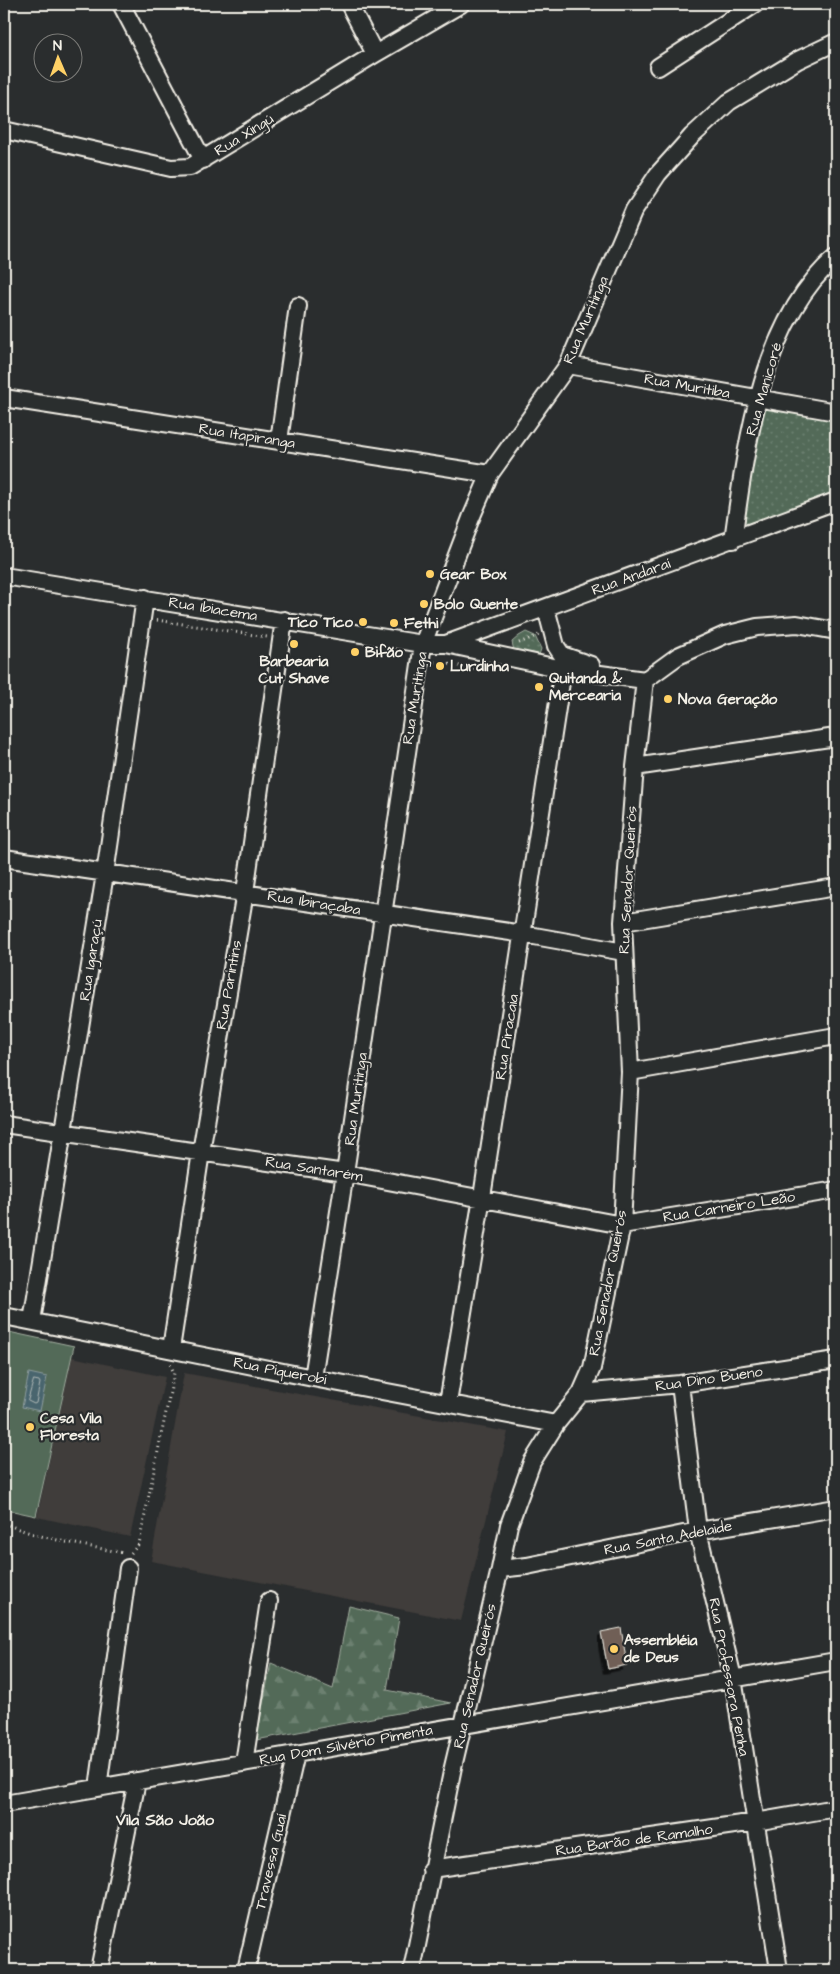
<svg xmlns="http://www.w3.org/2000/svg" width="840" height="1974" font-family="'Architects Daughter',sans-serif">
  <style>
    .built { fill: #3f3c3a }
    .forest { fill: url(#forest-firs); stroke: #a3aea0 }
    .park { fill: url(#park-dots); stroke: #a3aea0 }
    .garden { fill: #526a58; stroke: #a3aea0 }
    .water { fill: #4a656e; stroke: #8e9d9f }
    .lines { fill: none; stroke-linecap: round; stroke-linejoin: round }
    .shore { stroke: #b0b9b7; stroke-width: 1 }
    .building { fill: #6f5f56; stroke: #f4f1e8; filter: url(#shadow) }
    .minor-casing { stroke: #f4f1e8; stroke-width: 20 }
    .path { stroke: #f4f1e8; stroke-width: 3; stroke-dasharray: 1 4; stroke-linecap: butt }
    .minor { stroke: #2a2d2e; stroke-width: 16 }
    .poi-dot { fill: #ffd166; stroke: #2a2d2e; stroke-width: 2 }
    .labels { text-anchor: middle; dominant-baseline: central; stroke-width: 4.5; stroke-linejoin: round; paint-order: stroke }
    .street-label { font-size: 15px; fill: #f4f1e8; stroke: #2a2d2e }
    .poi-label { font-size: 15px; font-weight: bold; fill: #f4f1e8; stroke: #2a2d2e; text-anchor: start }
    .neighbourhood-label { font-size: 16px; font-weight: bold; fill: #f4f1e8; stroke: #2a2d2e }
  </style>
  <defs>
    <pattern id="forest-firs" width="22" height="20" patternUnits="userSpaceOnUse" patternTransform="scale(1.25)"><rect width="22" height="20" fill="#526a58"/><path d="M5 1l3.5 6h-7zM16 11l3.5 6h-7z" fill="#6c8070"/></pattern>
    <pattern id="park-dots" width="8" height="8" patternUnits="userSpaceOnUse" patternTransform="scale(1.25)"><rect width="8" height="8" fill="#526a58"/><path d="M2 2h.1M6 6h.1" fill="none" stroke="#6c8070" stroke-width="1.8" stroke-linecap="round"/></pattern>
    <filter id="shadow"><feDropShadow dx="-4.5" dy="4.5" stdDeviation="0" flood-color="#0009"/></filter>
  </defs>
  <rect width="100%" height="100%" fill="#2a2d2e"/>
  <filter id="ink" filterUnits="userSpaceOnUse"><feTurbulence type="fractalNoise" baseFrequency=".02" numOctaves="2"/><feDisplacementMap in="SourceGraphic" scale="10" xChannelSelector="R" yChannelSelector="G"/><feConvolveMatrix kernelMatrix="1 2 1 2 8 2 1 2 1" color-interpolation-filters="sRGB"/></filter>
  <g filter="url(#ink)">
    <path class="built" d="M72,1357L165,1377L130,1537L37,1517Z
      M184,1373L508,1432L461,1621L151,1561Z"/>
    <path class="forest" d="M349,1606L399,1618L387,1690L451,1703L256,1740L271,1663L333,1689Z"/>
    <path class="park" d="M764,407L836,419V495L742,527Z
      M526,632L535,636L541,649L539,655L531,659L514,651L512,642L519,636Z"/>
    <path class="garden" d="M4,1331L74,1346L36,1516L4,1509Z"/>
    <path class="water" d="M29,1373L47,1377L40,1411L22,1407Z"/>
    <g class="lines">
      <path class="shore" d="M34,1380L39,1381L40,1383L36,1403L34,1404L28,1401Z"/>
    </g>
    <path class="building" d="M621,1628L627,1665L608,1669L601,1632Z"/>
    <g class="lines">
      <defs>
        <path id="minor" d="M121,4L203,160
          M349,4L375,54
          M658,67L755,4
          M4,130L171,168L190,167L375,54L461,4
          M568,365L836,412
          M4,398L490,474
          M279,441L298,306
          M733,540C746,447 761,321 836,257
          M4,576L423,644H446L836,501
          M546,608L556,646L562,655L591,665
          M446,644L563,669L645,680
          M635,767L836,737
          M4,858L523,934L624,952
          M623,922L836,887
          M630,1072L836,1036
          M4,1124L345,1173L622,1225L836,1190
          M4,1316L313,1378L556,1424
          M32,1321L105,874L145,598
          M171,1349L201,1152L245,892L284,620
          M313,1378L345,1173L423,644L471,518L490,474L568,365L634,210L658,174L692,136L729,102L798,60L836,42
          M680,1384L698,1531L733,1678L779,1970
          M581,1393L680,1384L836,1360
          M448,1403L482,1197L563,669
          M500,1569L527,1566L698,1531L836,1508
          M244,1763L269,1601
          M98,1788L128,1568
          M4,1804L836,1661
          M431,1869L755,1822L836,1808
          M99,1970L137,1781
          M246,1970L296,1754
          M412,1970L453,1767L500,1569L509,1525L532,1462L556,1424L581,1393L592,1368L622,1225L630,1072L623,922L635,767L645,680L678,656L725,635L757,627L797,624L836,631"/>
      </defs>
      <use href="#minor" class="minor-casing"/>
      <path class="path" d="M157,620L267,637
        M519,643L539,635
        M434,662L485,670
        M4,1523C42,1540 84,1545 124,1553
        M131,1553L139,1544L174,1373L170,1364"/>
      <use href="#minor" class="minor"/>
    </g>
  </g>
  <g class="poi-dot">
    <circle cx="430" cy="574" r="5"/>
    <circle cx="424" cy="604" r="5"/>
    <circle cx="363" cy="622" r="5"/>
    <circle cx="394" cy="623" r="5"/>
    <circle cx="294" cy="644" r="5"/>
    <circle cx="355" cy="652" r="5"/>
    <circle cx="440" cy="666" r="5"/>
    <circle cx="539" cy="687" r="5"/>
    <circle cx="668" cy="699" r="5"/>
    <circle cx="30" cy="1427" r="5"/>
    <circle cx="614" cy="1649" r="5"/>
  </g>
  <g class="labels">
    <g class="street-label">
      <text transform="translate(244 135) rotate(-32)">Rua Xingú</text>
      <text transform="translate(586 320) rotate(-67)">Rua Muritinga</text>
      <text transform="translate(687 386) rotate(10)">Rua Muritiba</text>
      <text transform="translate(764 389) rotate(-74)">Rua Manicoré</text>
      <text transform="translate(247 436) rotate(9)">Rua Itapiranga</text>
      <text transform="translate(631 577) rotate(-20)">Rua Andaraí</text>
      <text transform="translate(213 609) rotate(9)">Rua Ibiacema</text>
      <text transform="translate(415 698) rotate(-81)">Rua Muritinga</text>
      <text transform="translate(628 880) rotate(-87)">Rua Senador Queirós</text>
      <text transform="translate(314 903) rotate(9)">Rua Ibiraçaba</text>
      <text transform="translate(91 960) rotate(-81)">Rua Igaraçú</text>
      <text transform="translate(229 985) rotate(-80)">Rua Parintins</text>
      <text transform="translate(507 1037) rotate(-81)">Rua Piracaia</text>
      <text transform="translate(356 1099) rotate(-82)">Rua Muritinga</text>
      <text transform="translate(314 1169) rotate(9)">Rua Santarém</text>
      <text transform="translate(729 1207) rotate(-9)">Rua Carneiro Leão</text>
      <text transform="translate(608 1283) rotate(-79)">Rua Senador Queirós</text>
      <text transform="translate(280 1371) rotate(11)">Rua Piquerobi</text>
      <text transform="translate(709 1379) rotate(-8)">Rua Dino Bueno</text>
      <text transform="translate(668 1538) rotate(-11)">Rua Santa Adelaide</text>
      <text transform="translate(475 1676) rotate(-77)">Rua Senador Queirós</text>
      <text transform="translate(729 1677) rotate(79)">Rua Professora Penha</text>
      <text transform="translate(346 1745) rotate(-10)">Rua Dom Silvério Pimenta</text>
      <text transform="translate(634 1840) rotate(-8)">Rua Barão de Ramalho</text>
      <text transform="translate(271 1862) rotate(-77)">Travessa Guaí</text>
    </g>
    <g class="poi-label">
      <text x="440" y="574">Gear Box</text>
      <text x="434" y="604">Bolo Quente</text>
      <text x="353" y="622" text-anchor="end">Tico Tico</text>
      <text x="404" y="623">Fethi</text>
      <text x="365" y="652">Bifão</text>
      <text x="294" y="661" text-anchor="middle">Barbearia<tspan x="294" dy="17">Cut Shave</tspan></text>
      <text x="450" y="666">Lurdinha</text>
      <text x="549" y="678">Quitanda &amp;<tspan x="549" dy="17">Mercearia</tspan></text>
      <text x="678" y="699">Nova Geração</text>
      <text x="40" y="1418">Cesa Vila<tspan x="40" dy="17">Floresta</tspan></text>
      <text x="624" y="1640">Assembléia<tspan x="624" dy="17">de Deus</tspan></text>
    </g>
    <g class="neighbourhood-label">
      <text x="165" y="1820">Vila São João</text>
    </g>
  </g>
  <rect width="840" height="1974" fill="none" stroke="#2a2d2e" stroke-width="20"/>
  <rect x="10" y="10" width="820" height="1954" fill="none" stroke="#f4f1e8" stroke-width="2" filter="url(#ink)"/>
  <g transform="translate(58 58) rotate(358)"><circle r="24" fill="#2a2d2e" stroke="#7b7b78"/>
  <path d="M0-4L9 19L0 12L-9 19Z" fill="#ffd166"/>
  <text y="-8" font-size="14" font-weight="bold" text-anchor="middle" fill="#f4f1e8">N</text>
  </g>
</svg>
